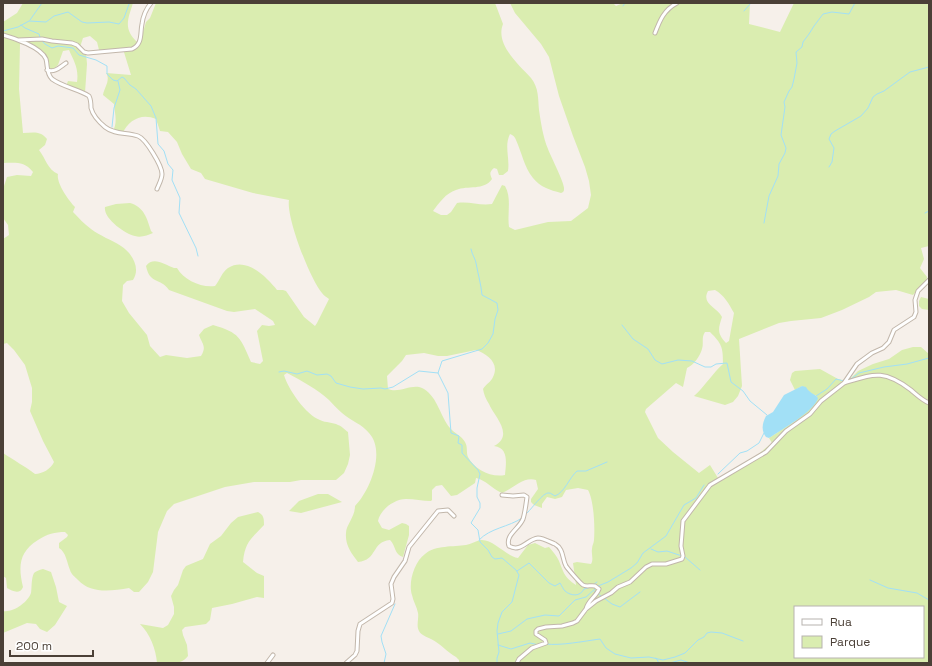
<svg xmlns="http://www.w3.org/2000/svg" width="932" height="666" font-family="'Space Grotesk',sans-serif">
  <style>
    .green { fill: #daedb0; fill-rule: evenodd }
    .water { fill: #a2e0f6 }
    .lines { fill: none; stroke-linecap: round; stroke-linejoin: round }
    .stream { stroke: #a2e0f6; stroke-width: 1 }
    .minor-casing { stroke: #c2b7ab; stroke-width: 5 }
    .minor { stroke: #fff; stroke-width: 3 }
  </style>
  <rect width="100%" height="100%" fill="#f6f0ea"/>
  <path class="green" d="M23,3H133C128,19 123,29 137,42L141,39L146,22L150,18L156,3H495L503,24C495,44 518,64 531,78C539,88 538,99 539,110C541,123 543,137 548,149C551,157 565,184 564,189C564,192 563,192 561,193C550,190 540,187 533,178C524,167 522,153 516,140C515,137 513,135 510,134C504,146 510,158 508,171L503,175H499L497,169L494,168C489,172 490,174 492,179C484,191 468,185 456,190C446,193 439,203 433,211L441,215H447L451,212L457,203C469,201 480,206 492,204L502,185L505,186C512,198 507,213 509,227L515,230L548,222L571,221L588,208L591,195L589,181L585,167L573,136L559,96L549,57L541,44L515,13L510,3H613L616,6L623,3H750L749,24L780,32L794,3H929V246L921,248L924,259L920,268L927,277L926,282L921,286L913,295L896,290L876,292L869,297L842,310L821,318L791,321L779,323L739,339L742,386L738,396L733,402L725,405L694,396C705,386 712,374 723,364C723,347 722,344 710,332H705C701,338 704,343 702,349C700,356 694,365 687,368L683,387L676,383L646,409L645,412L658,438L673,452L699,473L710,465L718,478L746,464L772,443L769,438L795,421L817,396L812,394L802,386L795,390L790,380L792,373L795,371L820,369L838,379L842,380L851,378L858,371L873,364L889,359L902,350L913,347H921L929,354V663H459V660L456,657C447,652 441,644 431,639C427,637 421,635 419,631C416,626 419,618 418,613C417,607 413,601 412,595C408,583 414,562 425,554C435,545 454,547 466,545C471,544 476,541 481,540C493,539 506,556 518,558L528,545L535,543L545,548L549,547C553,552 557,556 559,561C564,573 564,577 576,585L573,563L577,562L591,564C594,559 591,554 592,549C592,545 594,543 594,540C595,527 594,501 588,490L578,488L566,490L562,497L555,499L547,497L542,504V508L534,505L531,502V499L538,489L536,480C523,476 513,489 502,493C492,489 486,480 476,478L475,483L457,495L451,496L442,485L436,486L432,490V500L431,501C423,501 414,499 406,499C394,499 380,510 378,521L382,528L389,530L402,523L406,524L409,526V535L403,557C394,554 396,546 390,540C371,542 378,560 358,562C351,553 345,545 346,533C346,525 355,517 355,506C370,491 386,451 369,433C362,424 351,421 342,413C337,409 333,404 329,400C317,389 302,381 287,373L284,375C288,389 306,415 320,420C326,423 333,422 338,425C342,426 345,430 348,432L350,455L348,464L344,473L336,480H301L290,482H254L225,487L174,504L167,511L158,532L153,572L148,582L139,592H134L129,588C111,591 91,594 78,580C75,577 71,574 70,570C67,563 66,552 59,548V543L67,537L68,535L65,532C55,532 47,534 38,540C19,552 18,566 23,587C20,595 12,591 7,588L6,578L3,576V453C9,457 32,471 35,474C42,474 51,469 54,462L43,441L30,411L32,402V388L25,365L14,350L7,343L3,344V239L9,235L8,225L3,218V189L7,177L17,175L31,176L33,172C24,161 16,163 3,163V22L17,13ZM90,36L97,42L99,50L123,49L131,75L106,73C111,80 104,88 103,95L114,104C115,115 118,123 112,133L122,134C129,120 141,113 156,119L160,131L168,132L177,142L182,154L191,169L201,173L205,179L253,193L289,200C286,217 310,279 322,293C324,296 327,297 329,299L317,323L315,326L304,317L286,291L283,290H277C267,278 247,256 228,268C222,272 220,280 215,286C201,288 184,280 177,268H174C164,264 153,256 146,266C150,285 160,277 169,290L227,311L234,312L255,309L273,321L275,325L269,326L262,325L257,331L263,361L260,364L251,362C240,337 240,333 213,325L204,329L199,335C202,344 207,346 201,356L187,358L166,355L160,357L150,346L147,335L129,313L122,301L123,285L127,281L133,280C141,268 132,253 121,246C112,240 100,236 91,229C84,224 79,218 73,212L75,207C69,201 56,183 58,174C47,169 46,159 39,150L45,145L47,139C40,130 32,133 23,133L19,89L20,44C35,45 40,51 48,63L47,69H54L58,65L63,51L69,50C74,61 79,69 77,82L68,81L66,86L85,93L87,64L86,53L80,47L83,38ZM715,290C724,295 729,304 734,313L729,341L726,343C717,333 718,329 722,317C717,307 701,304 708,291ZM476,350C487,354 500,363 493,377C491,382 486,384 483,389C484,395 486,399 489,404C494,416 515,435 494,446C509,448 506,463 505,475C491,478 474,469 468,457C466,452 468,447 465,442C462,436 454,433 450,428C440,416 438,398 424,389C413,382 400,394 388,389L387,376L402,361L406,355L424,353L438,356H447ZM795,607H923V657H795Z
    M130,203C144,207 147,218 151,231L153,233C148,235 141,238 135,236C125,234 103,218 105,207L116,204Z
    M921,297L929,299V310L922,309L919,306V301Z
    M318,494H328L342,502L301,513L289,511L299,501Z
    M258,512C264,515 264,519 264,525C251,539 245,542 243,562L257,573L264,576V598L257,597L232,604L212,608L210,620L206,624L185,627L182,630L183,635L187,645L188,656C181,666 168,663 157,663C156,649 150,634 140,624L163,628L168,625L174,614V607L171,596L174,590L178,585L183,570L186,566L203,559L210,544L221,536L231,523L238,517Z
    M43,569L51,572L56,587L59,602L67,606L55,625L47,632L40,629L36,624L27,623L3,633V611C13,613 28,602 31,593C32,587 31,579 34,573C36,571 39,570 43,569Z"/>
  <path class="water" d="M802,386L806,387C809,393 814,393 818,398C815,411 781,430 769,438L766,437C761,430 762,424 766,416L773,412L784,395Z"/>
  <g class="lines">
    <path class="stream" d="M623,6L625,3
      M744,11L751,3
      M30,20L42,3
      M21,25L25,28L39,34L40,37
      M3,31L18,27L29,21L46,22L54,16L68,12L82,22L87,23L109,22L119,24L124,18L129,4L133,3
      M41,40L45,44L52,48L58,46L73,48L79,55L96,60L107,66V74L113,80L117,81L122,77L124,78L130,85L136,89L151,106L156,118L158,144L164,151L168,164L173,170L172,180L180,198L179,213L196,248L198,256
      M112,127L114,108L120,90L118,81
      M829,167L832,162L834,148L829,139L831,134L835,131L861,116L868,108L873,97L877,94L884,91L910,72L929,67
      M925,213L929,211
      M764,223L769,196L778,176L779,164L785,153L786,148L781,135L785,107L784,102L789,91L792,87L794,79L797,63L796,52L802,47L803,42L809,34L814,26L823,14L832,12L849,14L855,3
      M471,249C472,255 476,260 476,263C478,274 481,284 482,295L497,303L498,310L495,319L493,334L488,343L482,349L442,361L438,373L448,393L451,433L459,436L458,443L462,445V453L478,470L480,474L477,488V497L480,503V508L471,523L478,530L480,542L488,550L492,557L495,559L502,558L516,570L519,575L512,602L502,612L498,623L497,631L499,652L497,658V663
      M622,325L633,339L648,349L655,360L662,364L678,360L692,361L705,367H711L716,364L727,363L731,382L743,391L750,401L767,415
      M279,372L284,371L297,374L307,371L317,375L327,374L331,376L336,383L350,387L363,389L381,388L385,389L393,387L419,371L438,373
      M848,381L859,373L884,367L907,364L929,358
      M816,396L827,389L836,379L844,381
      M718,474L740,453L747,451L759,443L764,433
      M526,514C531,510 543,492 549,493C551,493 553,495 555,496C565,492 569,478 577,471H586L607,462
      M479,540C490,528 509,527 522,518
      M651,549L658,552L667,551L682,556
      M685,557L700,570
      M517,571L529,563L549,583L555,586L560,583C562,586 563,589 565,591C571,596 580,597 584,589L591,587
      M870,580L888,588L917,593L929,600
      M593,585L597,582
      M598,586L608,582L631,568L637,563L643,553L666,536L684,505L696,498L704,485
      M594,591L601,596
      M604,598L612,604L620,607L640,592
      M498,634L511,631L527,619L545,615L559,616L575,600L586,597L596,588
      M546,644C560,646 585,641 600,639L606,648L615,654L631,658L649,657L663,660L675,657L685,653L698,640L704,637L707,633L711,632L722,633L743,641
      M498,645L511,649L530,643L539,645
      M656,658L659,663
      M384,663L386,654L382,642L381,636L395,604
      M670,663L681,660L690,663"/>
    <defs>
      <path id="minor" d="M655,33C660,20 664,10 677,3
        M3,35C14,38 41,47 46,59C48,66 46,73 52,79C63,87 78,89 89,96C91,100 91,103 91,108C93,116 99,122 105,127C115,135 127,132 138,136C146,139 162,166 162,174C162,179 159,184 157,189
        M18,40L42,39L52,41L72,43L77,45L84,52L88,53L132,49C143,44 140,33 142,24C143,16 146,9 151,3
        M47,70C55,73 60,67 66,63
        M844,383C874,374 883,369 911,390C917,395 922,400 929,403
        M502,495L513,496L524,495L527,497C526,504 525,513 523,519C519,529 505,535 509,546C521,553 527,539 538,538C543,538 550,542 555,544C564,549 562,559 566,566C568,569 580,583 583,585C586,587 591,585 595,586L599,589C596,597 588,600 586,609
        M267,663L273,655
        M346,663L355,655L357,651L358,631L360,624L392,603L393,599L391,584L394,577L405,561L409,547L438,511L448,510L454,516
        M517,663L519,659L532,648L546,643L545,640L536,634V631L538,629L546,627L562,626L573,623L577,621L586,609L596,601L611,593L618,587L630,582L646,567L652,564H666L682,559L683,556L681,546L683,521L710,485L766,452L786,431L810,414L821,401L844,383L857,364L872,353L883,348L889,342L894,330L914,317L916,312L915,300L918,291L929,280"/>
    </defs>
    <use href="#minor" class="minor-casing"/>
    <use href="#minor" class="minor"/>
  </g>
  <rect width="932" height="666" fill="none" stroke="#4b4037" stroke-width="8"/>
  <rect x="794" y="606" width="130" height="52" fill="#ffffff" stroke="#b7b3af"/>
  <rect x="802" y="619" width="20" height="6" fill="#ffffff" stroke="#b7b3af"/>
  <text x="830" y="626" font-size="12" fill="#4b4037">Rua</text>
  <rect x="802" y="636" width="20" height="12" fill="#daedb0" stroke="#b7b3af"/>
  <text x="830" y="646" font-size="12" fill="#4b4037">Parque</text>
  <path d="M10 650v6h83v-6" fill="none" stroke="#4b4037" stroke-width="2"/>
  <text x="16" y="650" font-size="12" fill="#4b4037" stroke="#ffffff" stroke-width="3" paint-order="stroke">200 m</text>
</svg>
